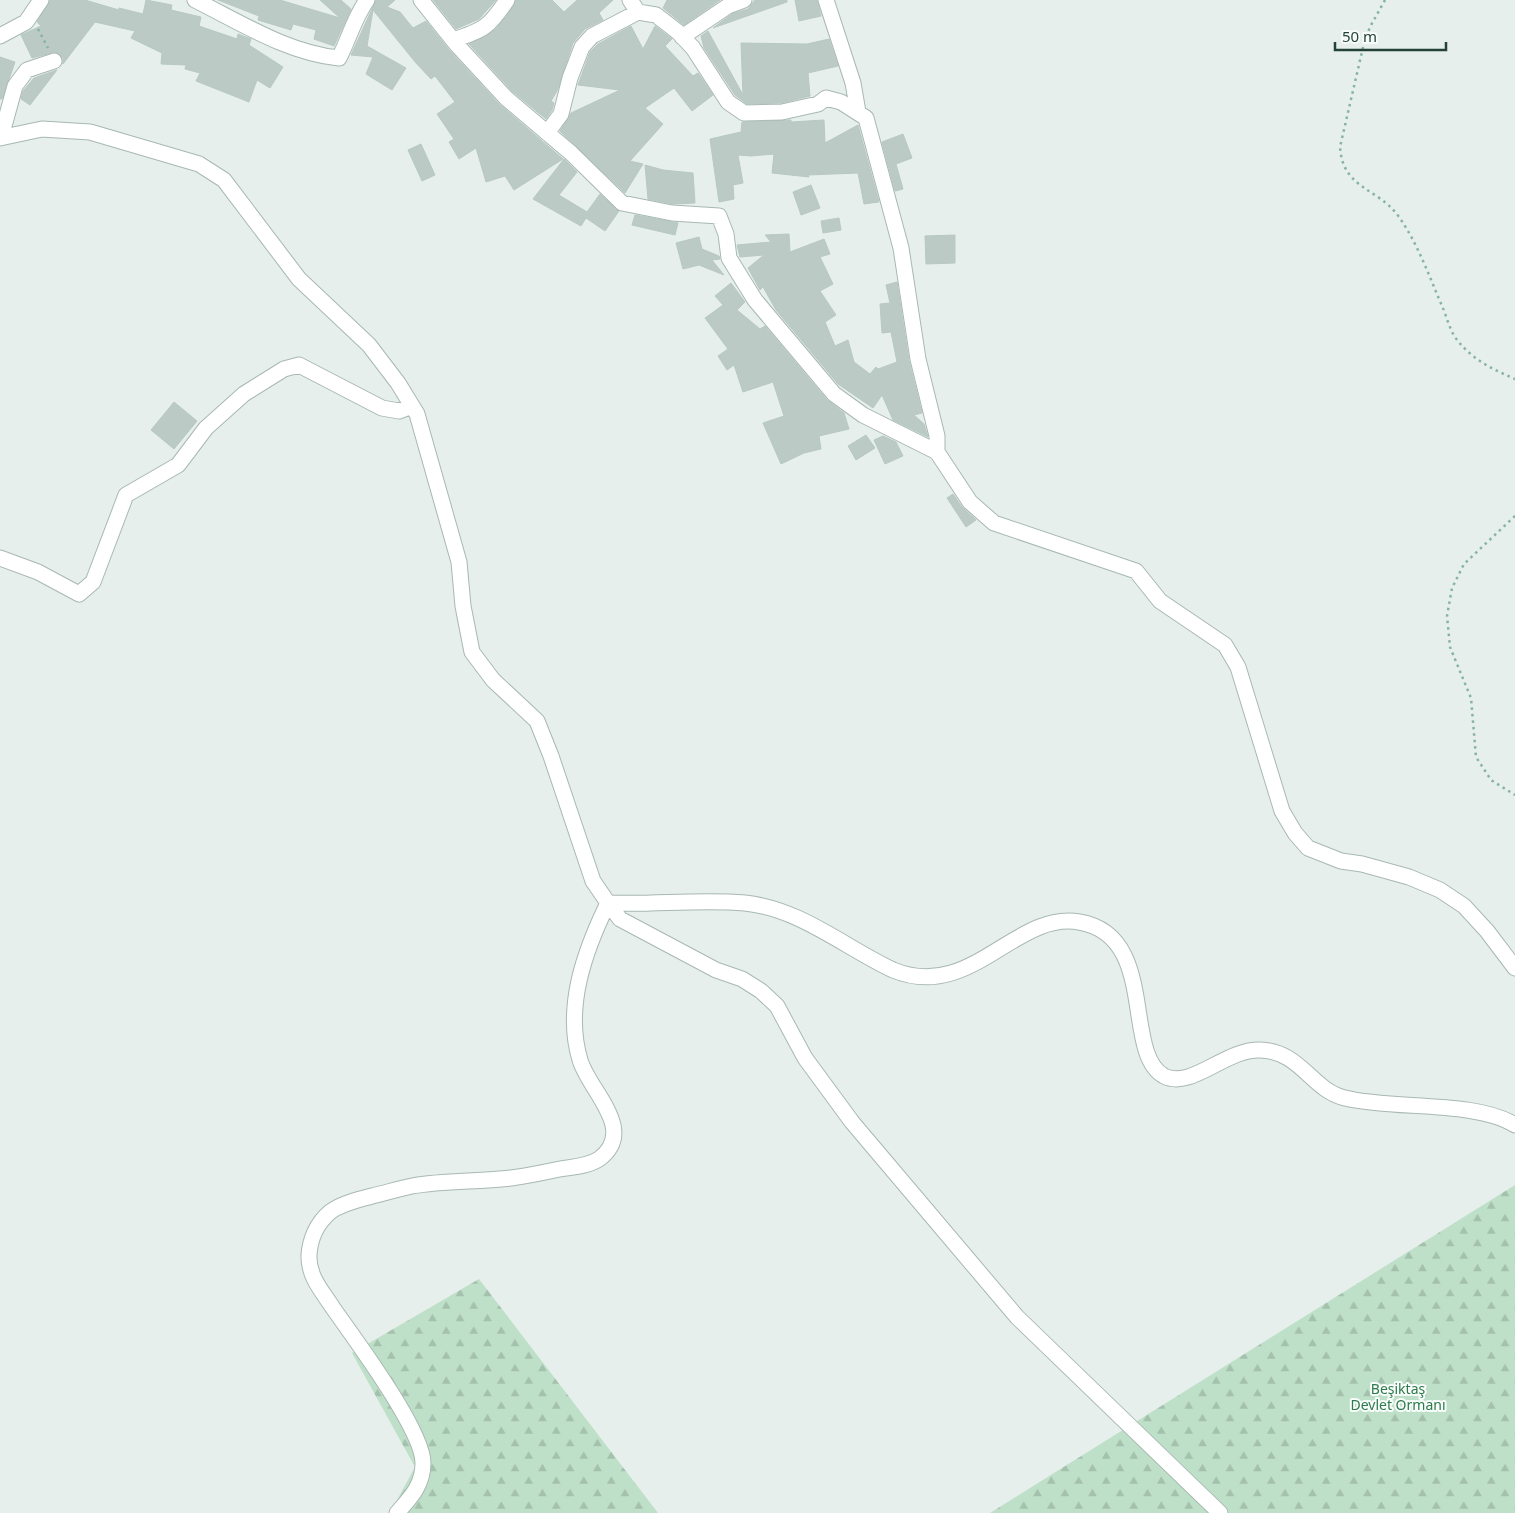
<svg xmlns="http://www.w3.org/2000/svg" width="1515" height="1513" font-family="'Noto Sans',sans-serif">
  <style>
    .forest { fill: url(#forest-firs) }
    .building { fill: #bbcac4; stroke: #b8c9c2 }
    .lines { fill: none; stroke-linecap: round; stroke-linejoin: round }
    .street-casing { stroke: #a8b8b2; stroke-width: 17 }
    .path { stroke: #86b3a5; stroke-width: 2.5; stroke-dasharray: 2.5 4; stroke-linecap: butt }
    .street { stroke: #fff; stroke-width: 15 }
    .labels { text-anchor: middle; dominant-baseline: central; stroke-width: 4; stroke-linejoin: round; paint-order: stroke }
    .park-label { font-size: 14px; fill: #2d7a4b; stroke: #f7fbf9 }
  </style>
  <defs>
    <pattern id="forest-firs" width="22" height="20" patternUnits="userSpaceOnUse" patternTransform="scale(1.25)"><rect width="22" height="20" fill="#bfe0c8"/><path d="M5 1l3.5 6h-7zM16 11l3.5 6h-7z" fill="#a4c1ad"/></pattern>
  </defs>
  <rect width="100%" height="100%" fill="#e6efeb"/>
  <path class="forest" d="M1515,1185V1513H990Z
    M479,1279L658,1513H390L415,1467L352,1353Z"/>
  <path class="building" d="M50,0H85L119,10V8L143,14L146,0L172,5L171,10L201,17L199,26L237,39L238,34L251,39L249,45L283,67L270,88L257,80L249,102L196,81L200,73L185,69L186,65L161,64L162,53L131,38L135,31L95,22L63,64V58L55,52L32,58L21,35L41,26L37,22Z
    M218,0H280L340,18L320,0H341L351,9L334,46L314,39L316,30L293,24L291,30L258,20L259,16Z
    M376,0H395L387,7L400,12L413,28L426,21L450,51L499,104L563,159L514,190L505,176L486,182L476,148L459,159L449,142L454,139L437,114L455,102L435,76L431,79L416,63L373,10L367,46L406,68L392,90L366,74L373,57L351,55Z
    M433,0H496L479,19L456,29Z
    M516,0H552L564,12L577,0H613L599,13L603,20L585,29L573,43L557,91L551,101L554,103L552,110L546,119L512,91L469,44L496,29L508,14Z
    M667,0H720L684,25L663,8Z
    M755,0H787V2L713,28L732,14L748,9Z
    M795,0H817L821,16L799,21Z
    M631,26L643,49L655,26L672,39L665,46L693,76L698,73L713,95L692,111L674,88L645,108L663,124L630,161L643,164L625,193L560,131L571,113L620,90L578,85L590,52L598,44Z
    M708,31L743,95L741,43L807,44L829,39L838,66L808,73L810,96L781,103L747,104L735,95L704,48L701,36Z
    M0,57L15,62L2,99H0Z
    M57,70L30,105L21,99L23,91L34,78Z
    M791,120V122L824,120L825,143L858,125L879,202L864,204L858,173L808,175L809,177L772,173L774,154L751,156L738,155L743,183L733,185L734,199L719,202L710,139L741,132L742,122Z
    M903,134L912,158L896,164L903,189L895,191L882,142Z
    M421,144L435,175L422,181L408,150Z
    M564,159L577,172L559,195L587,212L600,194L619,211L605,231L586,218L581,226L533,199Z
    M645,165L663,170L693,173L695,203L673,204L648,199Z
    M811,185L820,208L801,215L793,192Z
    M635,215L678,223L675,235L632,225Z
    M839,218L841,230L823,233L821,221Z
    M789,234L790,252L824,239L830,254L820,257L833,284L820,291L836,315L825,322L835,346L848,340L854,362L870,374L876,367L878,369L897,362L891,332L882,333L880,304L890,303L886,285L897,282L909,361L922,413L914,415L924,424L928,437L893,420L882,395L873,408L838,384L776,310L763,287L760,290L748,268L764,255L740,257L737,245L771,242L765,235Z
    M955,235V263L926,264L925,236Z
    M699,237L702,249L719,256L720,259L712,260L724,275L699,265L683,269L676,243Z
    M731,283L745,302L737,310L760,329L765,326L827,400L844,413L849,429L819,436L821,449L804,453L781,464L763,423L784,416L773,382L743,392L734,365L727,370L718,356L728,349L705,318L723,305L715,296Z
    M174,402L197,421L174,449L151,430Z
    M866,435L875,448L856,460L848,446Z
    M883,436L896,442L903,456L885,464L874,440Z
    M953,494L962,507L976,520L966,527L947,498Z"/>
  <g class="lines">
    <defs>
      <path id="street" d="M195,0C241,23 288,53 339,58C349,39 354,18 367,0
        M421,0L457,45L506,98L571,153L622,203L672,213L719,216L726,234L729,258L755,300L834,394L863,415L937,452L970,502L994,523L1136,571L1160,601L1225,645L1238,667L1282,811L1295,833L1308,848L1341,861L1362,864L1409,877L1440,890L1464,906L1487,931L1515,968
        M630,0L638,12L656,15L678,32L693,48L728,102L744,113L782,112L818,104L826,98L841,102L866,118L901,248L918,359L937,436V452
        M826,0L853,83L858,112
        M0,36L26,22L41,0
        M682,37L728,6L744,0
        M453,40C484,30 489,27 507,0
        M547,133L561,114L570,78L582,47L592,36L638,12
        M1,137L15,86L27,70L54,61
        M0,138L42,129L90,132L199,164L224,180L299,279L369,345L398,383L417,414L459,562L463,606L472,652L493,680L537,721L551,756L593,881L608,903L620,919L716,970L742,979L761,991L777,1006L805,1058L852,1122L1017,1317L1220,1513
        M0,558L38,572L79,594L93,582L126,495L178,465L206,428L244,394L284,369L299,365L382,408L399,411L412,406
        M397,1513C411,1497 423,1485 423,1463C423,1430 354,1338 333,1308C322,1291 308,1276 309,1255C310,1239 317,1223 330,1212C342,1203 358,1200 372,1196C385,1193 398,1189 412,1186C444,1180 478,1182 511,1178C526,1176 541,1173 555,1170C569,1167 587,1167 599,1159C638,1130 589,1091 580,1060C564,1007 585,950 608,903C653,905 700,899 745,903C801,909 844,947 893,970C971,1002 1015,911 1079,922C1159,935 1122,1053 1164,1076C1191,1090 1225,1049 1260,1050C1301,1051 1311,1090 1345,1098C1393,1110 1475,1100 1515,1125"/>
    </defs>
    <use href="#street" class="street-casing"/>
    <path class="path" d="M1385,0L1370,27L1364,43L1340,147C1343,190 1378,187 1399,217C1418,244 1429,276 1442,306C1447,317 1450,332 1458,341C1473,360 1494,370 1515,379
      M38,29L48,48
      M1515,516L1464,564L1452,588L1447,616L1450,647L1471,698L1476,757L1491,780L1515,795"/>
    <use href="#street" class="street"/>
  </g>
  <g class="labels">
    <g class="park-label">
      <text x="1398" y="1388">Beşiktaş<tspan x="1398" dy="16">Devlet Ormanı</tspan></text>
    </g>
  </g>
  <path d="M1335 42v8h111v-8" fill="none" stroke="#24423a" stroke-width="2.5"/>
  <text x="1342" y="42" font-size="15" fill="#24423a" stroke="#f7fbf9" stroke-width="4" paint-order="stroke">50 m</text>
</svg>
